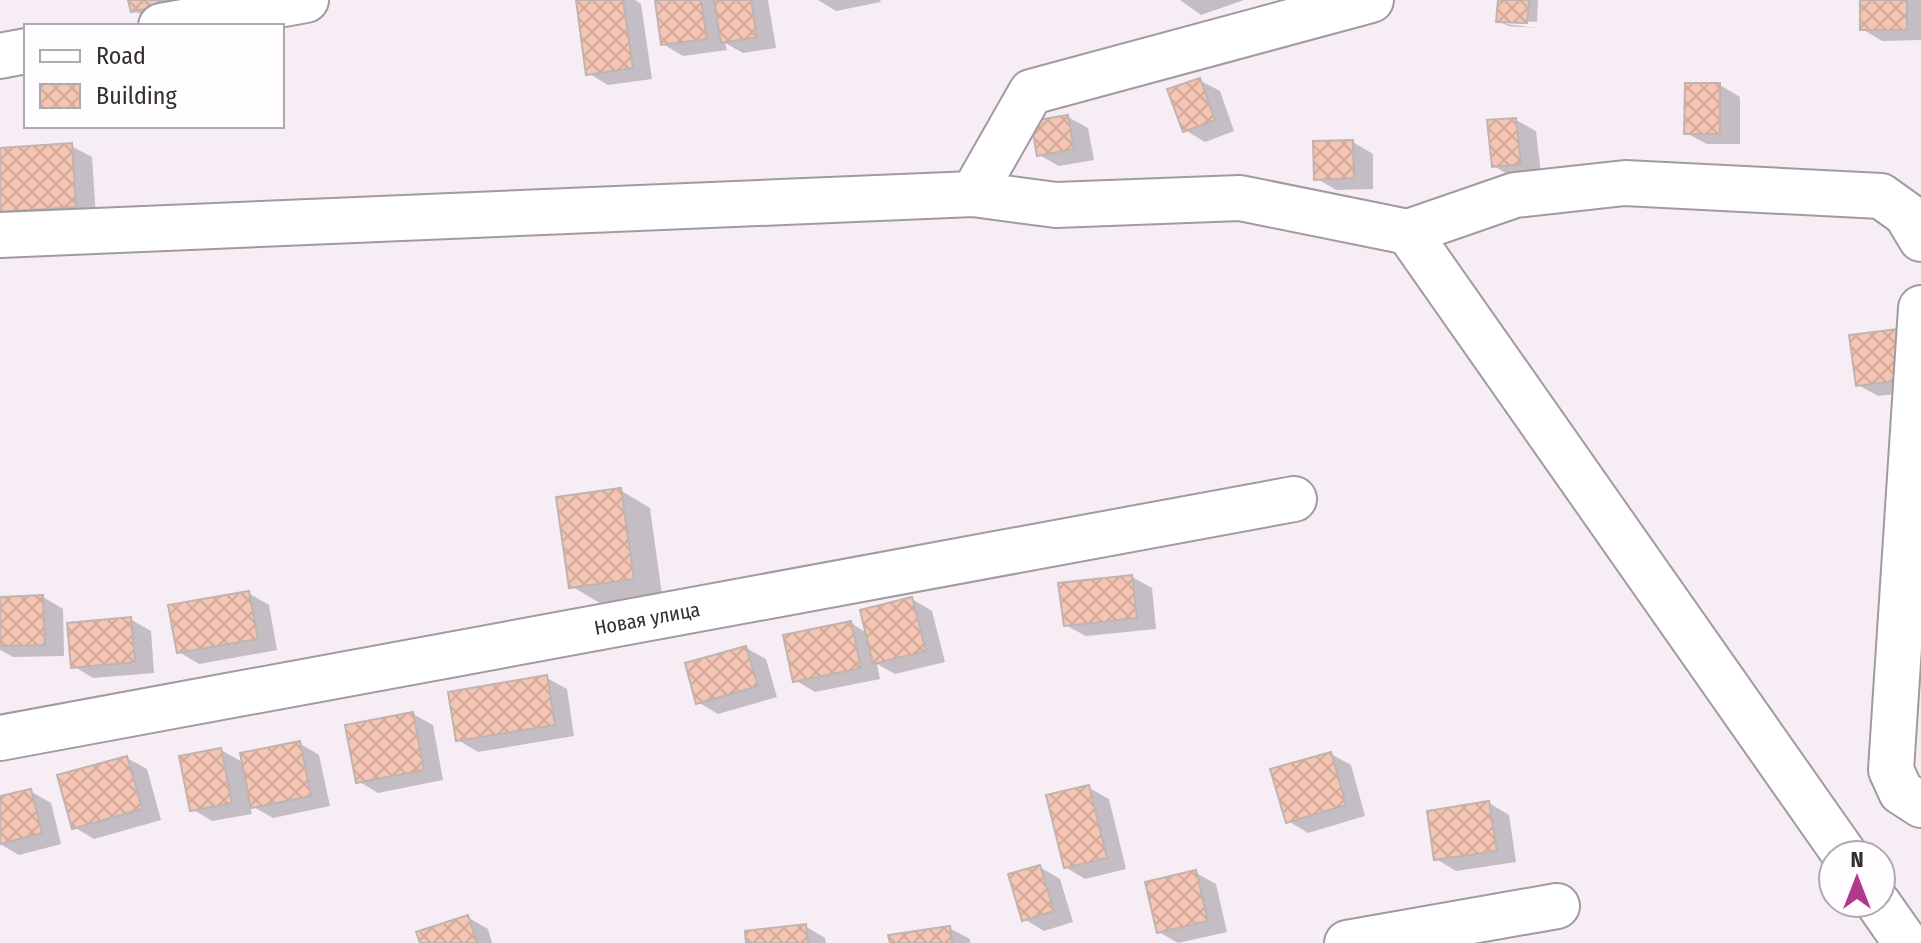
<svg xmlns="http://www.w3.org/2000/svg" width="1921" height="943" font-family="'Fira Sans Condensed',sans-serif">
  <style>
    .shadow { fill: #0003 }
    .building { fill: url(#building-cross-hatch); stroke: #c0b4b0; stroke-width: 2 }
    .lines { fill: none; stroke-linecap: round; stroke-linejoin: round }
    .minor-casing { stroke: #a29aa1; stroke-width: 48 }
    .minor { stroke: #fff; stroke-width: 44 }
    .labels { text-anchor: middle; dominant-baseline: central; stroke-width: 7; stroke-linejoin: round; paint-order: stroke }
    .street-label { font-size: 20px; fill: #322e31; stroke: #fffdff }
  </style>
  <defs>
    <pattern id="building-cross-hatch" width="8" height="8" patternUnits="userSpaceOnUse" patternTransform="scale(2)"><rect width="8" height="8" fill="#f5c4b2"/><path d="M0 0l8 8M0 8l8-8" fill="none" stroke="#d2a99a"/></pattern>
  </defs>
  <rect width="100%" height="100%" fill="#f6edf5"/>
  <path class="shadow" d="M130,0H200L153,22L133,10Z
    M578,0H635L641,4L652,79L608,85L588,73Z
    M657,0H768L776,48L743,53L725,43L727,50L683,56L663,44Z
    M818,0H880L881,2L836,11Z
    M1180,0H1244L1201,15Z
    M1500,0H1538L1537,22L1506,20V24L1537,28L1508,26L1499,21Z
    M1862,0H1921V40L1882,41L1862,29Z
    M1199,80L1220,91L1234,131L1205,142L1185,130Z
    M1720,85L1740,97V144H1707L1686,133Z
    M1068,117L1088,128L1094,160L1059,166L1039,155Z
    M1516,120L1536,131L1541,174L1514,178L1494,166Z
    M1353,142L1373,154V189L1336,190L1316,178Z
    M71,146L92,157L96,218L20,223L0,211V150Z
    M1897,331L1917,343L1921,391L1878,396L1858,385Z
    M620,490L650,508L662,595L600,603L571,586Z
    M1132,577L1152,588L1156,629L1086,636L1065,625Z
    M248,593L269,605L277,650L199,664L179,652Z
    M43,597L63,609L64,656L13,657L0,650V599Z
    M912,599L932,611L945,662L895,674L877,664L880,679L815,692L795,680L851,623L867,633Z
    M130,619L151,631L154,673L93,678L73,666Z
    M746,648L766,659L777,697L718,714L698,702Z
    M547,678L567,689L574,736L478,752L458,740Z
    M413,714L433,725L443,780L378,793L358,781Z
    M299,743L319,755L330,806L273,818L250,805L252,814L212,821L192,809L221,750L244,763Z
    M1331,754L1351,765L1365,816L1308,833L1288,821Z
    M127,758L147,769L161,820L94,839L74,827Z
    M1089,788L1109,799L1126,869L1085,879L1065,867Z
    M30,791L51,803L61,844L19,855L0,844V799Z
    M1489,803L1509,815L1516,862L1456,871L1436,859Z
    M1040,867L1060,879L1073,922L1044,931L1024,919Z
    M1196,873L1216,884L1227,932L1178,943L1159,932Z
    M467,917L488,929L492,943H422Z
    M805,926L825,938L826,943H748Z
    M949,928L970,939V943H892Z"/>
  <path class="building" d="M128,0H183V1L131,12Z
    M576,0H623L633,68L586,75Z
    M655,0H701L707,39L661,45Z
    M714,0H751L757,37L721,43Z
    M1498,0H1529L1527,23L1496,22Z
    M1860,0H1907V30H1860Z
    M1200,78L1215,120L1183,132L1167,89Z
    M1685,83H1720V134H1684Z
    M1068,115L1074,149L1037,156L1031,121Z
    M1516,118L1521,164L1492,167L1487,120Z
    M1353,140L1354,178L1314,180L1313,141Z
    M72,143L76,207L0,212V148Z
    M1897,329L1903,380L1856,386L1849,335Z
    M621,488L634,579L569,588L556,497Z
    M1132,575L1137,618L1064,626L1058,583Z
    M249,591L258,639L177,653L168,605Z
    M43,595L45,645L0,646V597Z
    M912,597L926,651L873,664L860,610Z
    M131,617L135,662L71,668L67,623Z
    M851,621L861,668L793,682L783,635Z
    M746,646L758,686L696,704L685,663Z
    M547,675L555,725L456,741L448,692Z
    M413,712L424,770L356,783L345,725Z
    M300,741L311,796L251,808L240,753Z
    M221,748L232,803L190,811L179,756Z
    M1331,752L1346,805L1286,823L1270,769Z
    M127,756L142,809L72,829L57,775Z
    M1089,785L1107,858L1064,868L1046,795Z
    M31,789L42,833L0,844V796Z
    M1489,801L1497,851L1434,860L1427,811Z
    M1040,865L1054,911L1022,921L1008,874Z
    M1196,870L1208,921L1157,933L1145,882Z
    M468,915L477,943H420L416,932Z
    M806,924L808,943H746L745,931Z
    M950,926L952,943H890L888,935Z"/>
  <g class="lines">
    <defs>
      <g id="minor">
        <path d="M161,26L306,0"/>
        <path d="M0,56L26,51"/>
        <path d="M973,194L1031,92L1371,0"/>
        <path d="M1408,232L1515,195L1625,183L1881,196L1906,214L1921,239"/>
        <path d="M0,235L973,194L1056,205L1240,198L1408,232L1845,855"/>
        <path d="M1921,308L1891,770L1901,792L1921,805"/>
        <path id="s1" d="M0,738L1294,499"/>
        <path d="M1878,903L1906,943"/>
        <path d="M1347,943L1557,906"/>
      </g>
    </defs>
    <use href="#minor" class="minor-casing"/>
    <use href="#minor" class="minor"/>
  </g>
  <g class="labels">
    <g class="street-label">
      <text stroke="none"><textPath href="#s1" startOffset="658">Новая улица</textPath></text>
    </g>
  </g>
  <rect x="24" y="24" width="260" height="104" fill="#fffdff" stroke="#adaaad" stroke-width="2"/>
  <rect x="40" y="50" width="40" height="12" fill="#ffffff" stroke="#adaaad" stroke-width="2"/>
  <text x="96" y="64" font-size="24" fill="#322e31">Road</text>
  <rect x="40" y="84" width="40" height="24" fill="url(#building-cross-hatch)" stroke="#adaaad" stroke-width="2"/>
  <text x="96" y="104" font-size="24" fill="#322e31">Building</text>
  <g transform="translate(1857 879)"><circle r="38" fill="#fffdff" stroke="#adaaad" stroke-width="2"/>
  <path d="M0-6L14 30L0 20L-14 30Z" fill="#b1398d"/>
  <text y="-12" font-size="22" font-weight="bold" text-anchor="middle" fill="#322e31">N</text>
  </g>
</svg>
